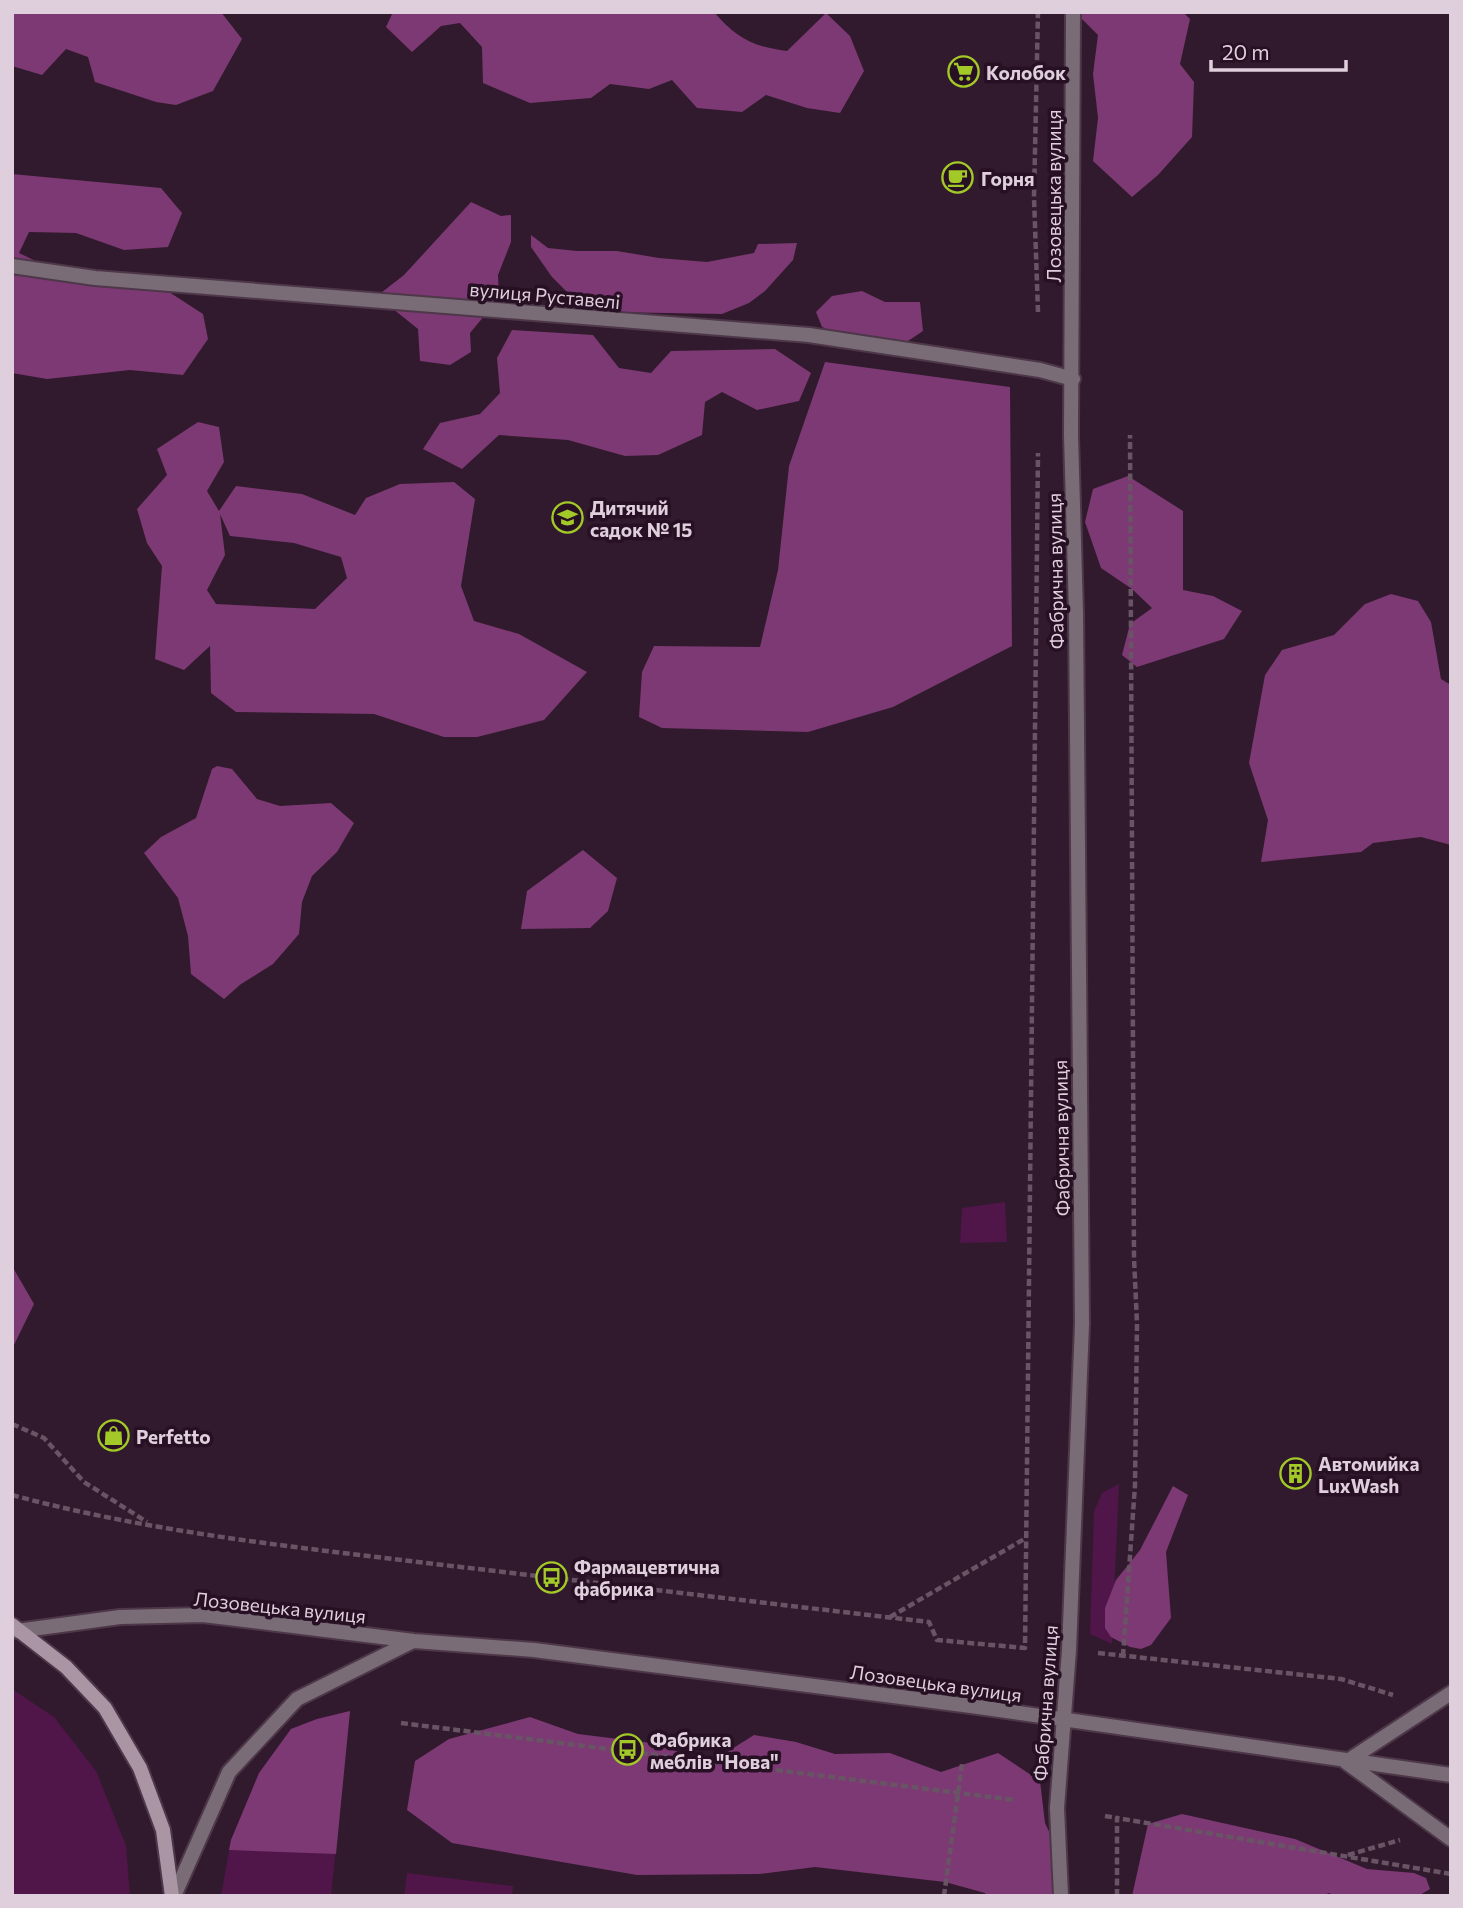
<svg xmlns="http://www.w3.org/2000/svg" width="1463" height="1908" font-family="Commissioner,sans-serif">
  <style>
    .green { fill: #501549 }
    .forest { fill: #7c3973; fill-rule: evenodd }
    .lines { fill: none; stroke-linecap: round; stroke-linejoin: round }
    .lane-casing { stroke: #4d3749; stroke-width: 18 }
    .street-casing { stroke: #4d3749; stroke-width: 18 }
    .secondary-casing { stroke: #4d3749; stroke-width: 18 }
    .path { stroke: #695465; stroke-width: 4.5; stroke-dasharray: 7 3.5; stroke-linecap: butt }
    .lane { stroke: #796c76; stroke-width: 14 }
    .street { stroke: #796c76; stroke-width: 14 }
    .secondary { stroke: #aa95a5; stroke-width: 14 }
    .labels { text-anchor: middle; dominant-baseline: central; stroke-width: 7; stroke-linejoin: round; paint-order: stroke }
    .poi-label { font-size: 19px; font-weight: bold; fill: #dfcedb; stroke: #271024; text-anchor: start }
    .street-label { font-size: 19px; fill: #dfcedb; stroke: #271024 }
  </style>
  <rect width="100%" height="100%" fill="#311a2d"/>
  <path class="green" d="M1005,1202L1007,1242L960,1243L962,1208Z
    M1119,1484L1112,1644L1090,1634L1094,1511L1102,1493Z
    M12,1689L54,1717L96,1771L126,1845L130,1896H12Z
    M350,1711L331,1896H221L231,1840L259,1773L291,1729L317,1719Z
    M407,1873L513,1886L512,1896H404Z"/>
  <path class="forest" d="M12,12H221L242,39L213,91L176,105L156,102L95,82L88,57L66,49L42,75L12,66Z
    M393,12H714C736,38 754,47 787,51L826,13L850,36L864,71L840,113L807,108L766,95L742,112L697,108L672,80L649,89L610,84L591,98L530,103L483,83L482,47L460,23L441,26L412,52L386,27Z
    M1075,12H1183L1190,19L1180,64L1194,82L1192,137L1158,175L1132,197L1093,161L1098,118L1093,74L1098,35Z
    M12,174L161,188L182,213L168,247L124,250L76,233L29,232L19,253L48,267L149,279L203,314L208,339L183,375L130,370L47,379L12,373Z
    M471,202L501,216L511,215V242L498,275L499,298L470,333L471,352L450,365L420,361L418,329L377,296L404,275Z
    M531,235L548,248L577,251H617L659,258L707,262L754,253L758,244L797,243L793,260L765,291L749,303L722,314L609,312L576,301L552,277L531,247Z
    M862,291L885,302H920L923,331L887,355L822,327L816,312L832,296Z
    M512,330L593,335L619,368L651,373L671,351L775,349L811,373L799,401L757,410L722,392L705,402L702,435L658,455L625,456L568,440L499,435L462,469L423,449L440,423L480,414L500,393L497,358Z
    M825,362L1010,387L1012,646L893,707L808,732L662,728L639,717L642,672L654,646L760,647L778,570L789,466Z
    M198,422L219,427L224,462L207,491L219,511L236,486L302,494L355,515L366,498L400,484L454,482L475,499L461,586L474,621L519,634L587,672L544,720L477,737H444L374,714L236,712L211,693L210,646L184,670L155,659L162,566L147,543L137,509L167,475L157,449ZM220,514L230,536L294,543L341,557L347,578L315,609L216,604L207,590L225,555Z
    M1128,476L1183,511V590L1213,596L1242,611L1224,639L1137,667L1122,655L1130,624L1152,608L1132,589L1101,568L1085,522L1093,489Z
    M1391,594L1418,601L1431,622L1441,679L1451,685V845L1421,837L1373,843L1361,852L1261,862L1268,820L1249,763L1265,675L1282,650L1334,635L1365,604Z
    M217,766L232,769L257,799L280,806L331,803L354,823L337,852L312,876L302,902L299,934L273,964L241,984L224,999L191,974L188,936L178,898L144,853L161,837L196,818L212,769Z
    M583,850L617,878L608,911L590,928L521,929L527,891Z
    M12,1266L34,1304L12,1349Z
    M1173,1486L1188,1495L1166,1552L1171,1618L1151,1645L1141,1649L1130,1647L1111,1637L1105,1628V1608L1116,1580L1140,1550Z
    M350,1711L336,1854L229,1850L231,1840L259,1773L291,1729L317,1719Z
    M530,1717L578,1734L659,1744L708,1764L754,1735L796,1742L835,1754L890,1753L941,1772L998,1753L1040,1781L1045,1823L1063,1862L1060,1896H986L985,1893L945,1882L815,1867L759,1874L637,1875L452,1843L407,1810L415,1761L449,1739Z
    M1182,1814L1295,1839L1367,1869L1414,1873L1426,1878L1430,1889L1418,1896H1338L1328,1893L1326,1896H1132L1148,1824Z"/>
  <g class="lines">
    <defs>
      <path id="lane" d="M1451,1693L1346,1762L1451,1839"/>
      <path id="street" d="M12,266L95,278L809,335L1040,370L1073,379
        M17,1631L120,1617L203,1615L414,1641L534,1650L971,1706L1451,1775
        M174,1896L229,1772L297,1699L413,1641
        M1061,1896L1057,1808L1069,1650L1082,1324L1076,612L1071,435L1073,12"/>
      <path id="secondary" d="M12,1625L66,1667L105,1708L140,1768L163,1830L172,1896"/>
    </defs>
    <use href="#lane" class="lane-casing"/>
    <use href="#street" class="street-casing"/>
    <use href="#secondary" class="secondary-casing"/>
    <path class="path" d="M1038,312L1034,197L1038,12
      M12,1424L44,1438L84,1482L147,1522
      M12,1495C149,1532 294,1547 435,1564C599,1583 764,1603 929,1622L937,1640L1025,1648L1038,453
      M890,1617L1026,1538
      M1098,1653L1341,1679L1393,1695
      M1123,1656L1135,1485L1137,1323L1134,1258L1130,435
      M401,1723L1015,1800
      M1105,1816L1117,1818
      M1348,1855L1400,1840
      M944,1896L962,1764
      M1117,1896V1818L1451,1874"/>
    <use href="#lane" class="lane"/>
    <use href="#street" class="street"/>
    <use href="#secondary" class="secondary"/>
  </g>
  <defs>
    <symbol id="supermarket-ring" viewBox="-11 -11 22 22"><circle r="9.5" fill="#271024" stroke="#a2c928" stroke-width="1.5"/><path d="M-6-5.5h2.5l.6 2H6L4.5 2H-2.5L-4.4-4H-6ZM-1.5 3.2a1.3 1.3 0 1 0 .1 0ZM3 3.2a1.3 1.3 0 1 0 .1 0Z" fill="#a2c928"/></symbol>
    <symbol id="cafe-ring" viewBox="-11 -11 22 22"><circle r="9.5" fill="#271024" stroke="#a2c928" stroke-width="1.5"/><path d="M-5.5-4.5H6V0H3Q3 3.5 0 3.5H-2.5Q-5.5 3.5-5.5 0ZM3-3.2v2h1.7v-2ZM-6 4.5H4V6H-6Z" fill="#a2c928"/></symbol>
    <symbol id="school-ring" viewBox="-11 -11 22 22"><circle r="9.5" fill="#271024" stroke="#a2c928" stroke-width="1.5"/><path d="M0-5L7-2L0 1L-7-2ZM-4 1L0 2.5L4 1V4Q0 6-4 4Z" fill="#a2c928"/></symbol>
    <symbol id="shop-ring" viewBox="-11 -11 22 22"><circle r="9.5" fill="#271024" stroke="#a2c928" stroke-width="1.5"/><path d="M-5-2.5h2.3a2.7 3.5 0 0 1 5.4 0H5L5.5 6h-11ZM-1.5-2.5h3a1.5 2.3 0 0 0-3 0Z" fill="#a2c928"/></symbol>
    <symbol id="building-ring" viewBox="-11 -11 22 22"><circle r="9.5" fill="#271024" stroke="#a2c928" stroke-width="1.5"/><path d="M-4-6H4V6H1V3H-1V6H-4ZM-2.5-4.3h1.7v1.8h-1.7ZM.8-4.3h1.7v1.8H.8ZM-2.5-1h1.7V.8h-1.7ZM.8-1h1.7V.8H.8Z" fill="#a2c928"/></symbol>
    <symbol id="bus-ring" viewBox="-11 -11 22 22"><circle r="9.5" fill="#271024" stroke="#a2c928" stroke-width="1.5"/><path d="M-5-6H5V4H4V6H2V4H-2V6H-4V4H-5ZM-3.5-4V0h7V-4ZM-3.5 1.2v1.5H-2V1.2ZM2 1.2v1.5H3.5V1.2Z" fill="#a2c928"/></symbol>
  </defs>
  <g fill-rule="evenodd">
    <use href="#supermarket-ring" x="946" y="54" width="35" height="35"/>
    <use href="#cafe-ring" x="940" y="160" width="35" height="35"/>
    <use href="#school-ring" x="550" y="500" width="35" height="35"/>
    <use href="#shop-ring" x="96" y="1418" width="35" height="35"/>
    <use href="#building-ring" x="1278" y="1456" width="35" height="35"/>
    <use href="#bus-ring" x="534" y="1560" width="35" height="35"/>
    <use href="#bus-ring" x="610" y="1732" width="35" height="35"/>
  </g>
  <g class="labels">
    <g class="poi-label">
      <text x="986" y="72">Колобок</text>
      <text x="981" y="178">Горня</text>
      <text x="590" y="507">Дитячий<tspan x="590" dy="22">садок № 15</tspan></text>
      <text x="136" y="1436">Perfetto</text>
      <text x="1318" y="1463">Автомийка<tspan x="1318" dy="22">LuxWash</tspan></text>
      <text x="574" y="1566">Фармацевтична<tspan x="574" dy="22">фабрика</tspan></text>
      <text x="650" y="1739">Фабрика<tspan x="650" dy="22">меблів "Нова"</tspan></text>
    </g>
    <g class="street-label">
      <text transform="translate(1053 196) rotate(-90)">Лозовецька вулиця</text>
      <text transform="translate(545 295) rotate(5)">вулиця Руставелі</text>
      <text transform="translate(1055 571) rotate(-91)">Фабрична вулиця</text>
      <text transform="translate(1061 1138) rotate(-91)">Фабрична вулиця</text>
      <text transform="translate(280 1607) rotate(6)">Лозовецька вулиця</text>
      <text transform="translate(936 1683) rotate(8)">Лозовецька вулиця</text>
      <text transform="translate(1045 1703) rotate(-86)">Фабрична вулиця</text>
    </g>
  </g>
  <rect width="1463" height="1908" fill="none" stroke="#dfcedb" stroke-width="28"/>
  <path d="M1211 60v10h135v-10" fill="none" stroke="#dfcedb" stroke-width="3.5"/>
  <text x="1222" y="60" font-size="21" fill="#dfcedb" stroke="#271024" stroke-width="5" paint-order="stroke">20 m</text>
</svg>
